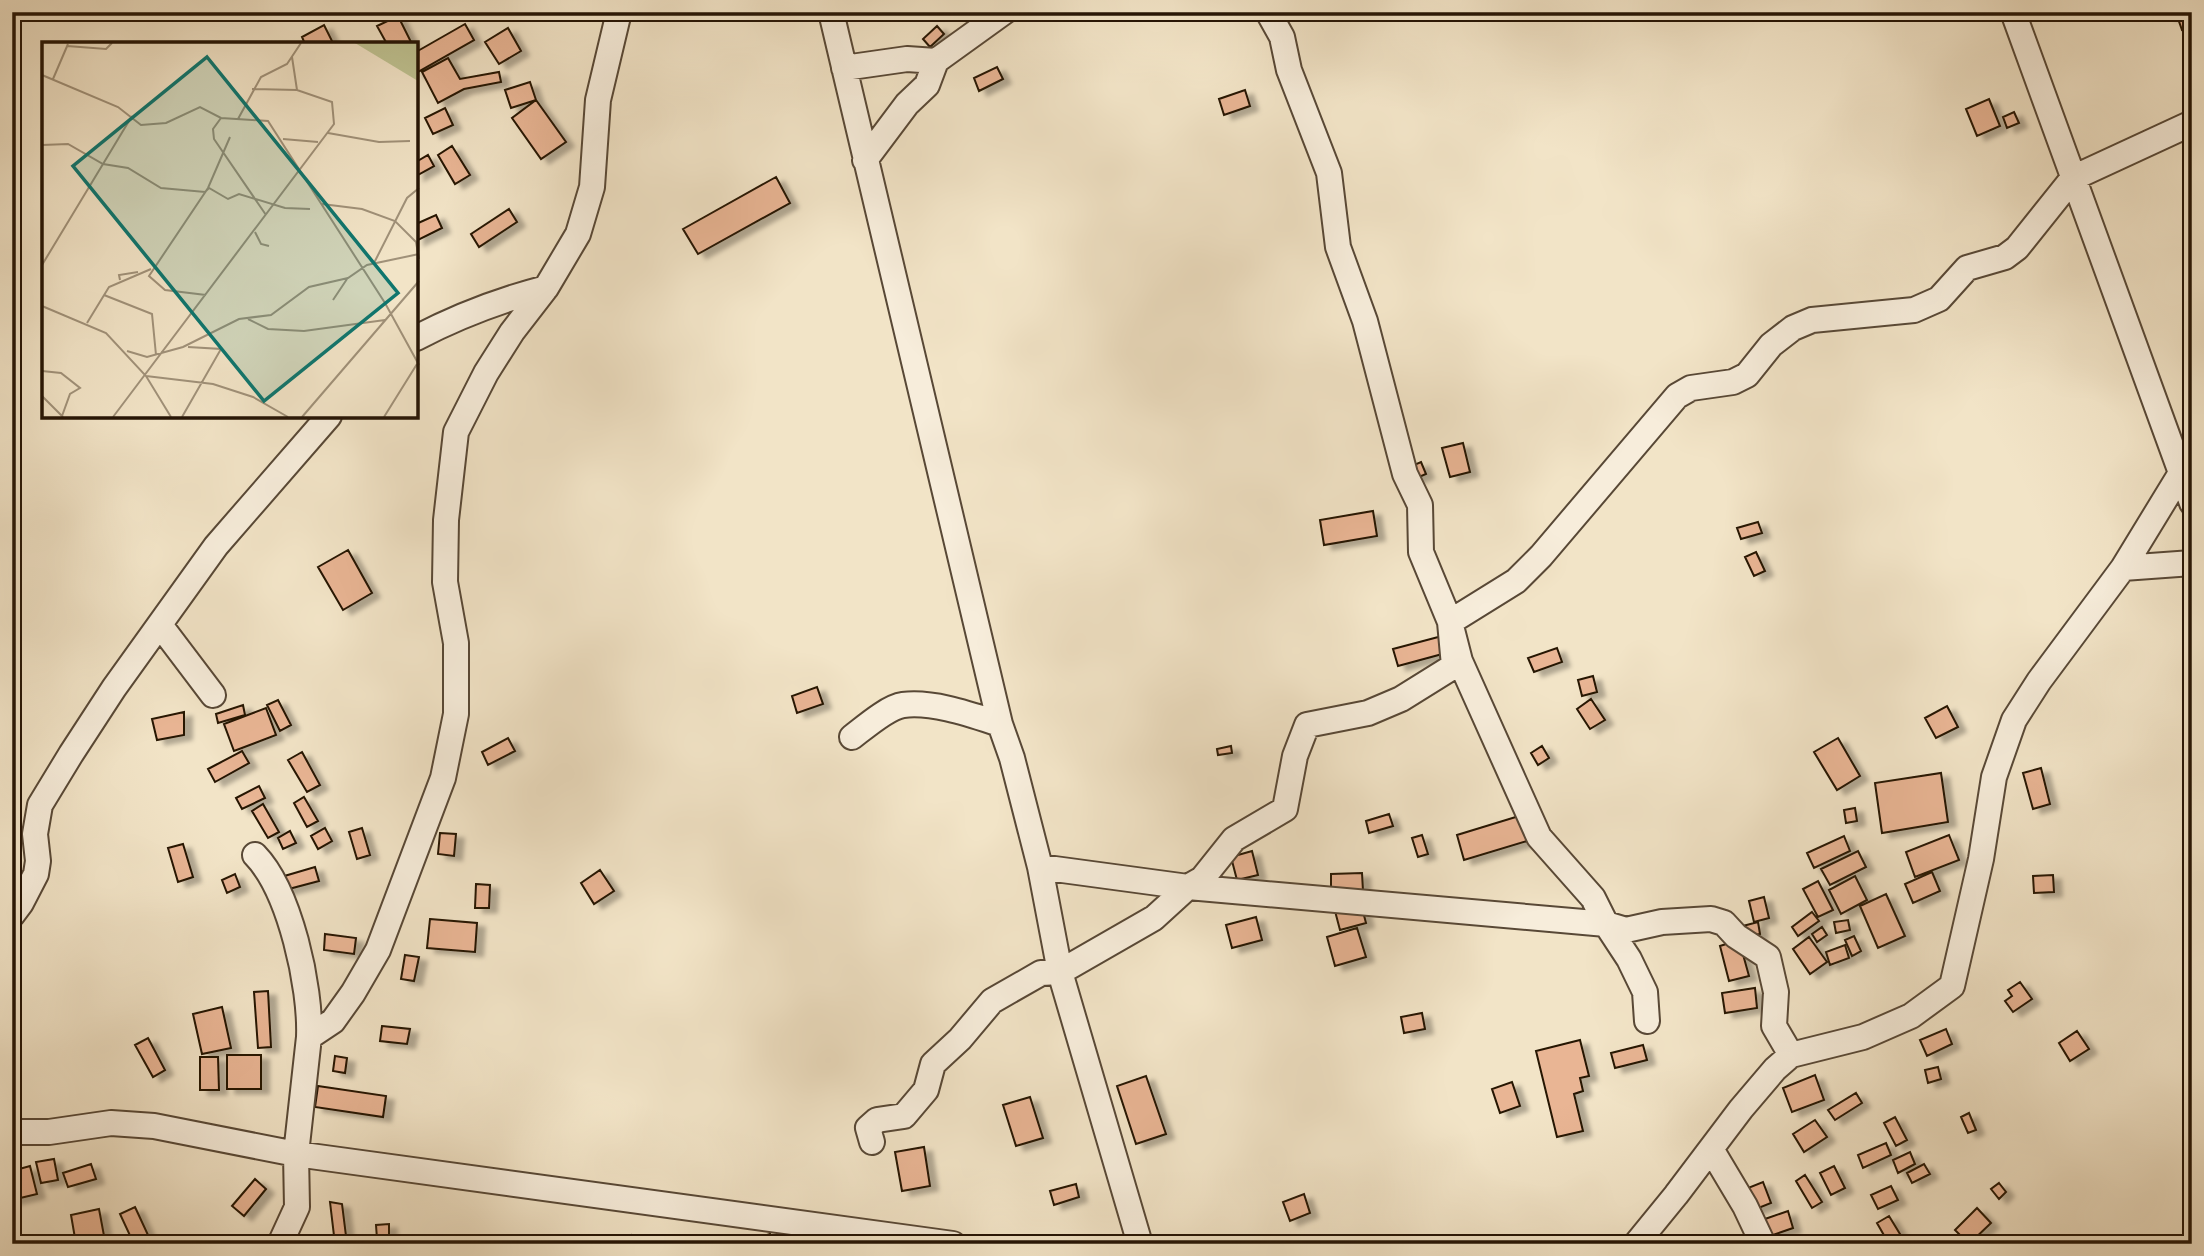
<svg xmlns="http://www.w3.org/2000/svg" width="2204" height="1256" font-family="'IM FELL Double Pica',serif">
  <style>
    .building { fill: #e9b594; stroke: #251405; stroke-width: 2; filter: url(#shadow) }
    .lines { fill: none; stroke-linecap: round; stroke-linejoin: round }
    .minor-casing { stroke: #584836; stroke-width: 28 }
    .minor { stroke: #f7eddb; stroke-width: 24 }
    .inset-road { fill: none; stroke: #a09179; stroke-width: 2 }
    .view { fill: #0f766e; fill-opacity: 0.15; stroke: #0f766e; stroke-width: 3.5 }
    .inset-edge { fill: none; stroke: #251405; stroke-width: 3.5 }
  </style>
  <defs>
    <filter id="shadow"><feDropShadow dx="8" dy="4.5" stdDeviation="2" flood-color="#0004"/></filter>
  </defs>
  <rect width="100%" height="100%" fill="#f2e4c7"/>
  <filter id="stains"><feTurbulence type="fractalNoise" baseFrequency=".00286" numOctaves="4"/><feColorMatrix values="0 0 0 0 .2 0 0 0 0 .09 0 0 0 0 .02 0 0 0 .5 -.17"/></filter>
  <radialGradient id="worn" r=".72"><stop offset=".6" stop-color="#630" stop-opacity="0"/><stop offset="1" stop-color="#630" stop-opacity=".3"/></radialGradient>
  <path class="building" d="M2167,12H2192V26L2182,30L2176,13L2168,16Z
    M398,16L412,44H387L377,26Z
    M465,24L474,40L416,73V52Z
    M324,25L332,41L327,44H305L302,37Z
    M937,26L944,34L930,47L923,39Z
    M508,28L521,51L499,64L485,42Z
    M448,58L460,79L499,72L501,82L464,89L438,103L422,72Z
    M997,67L1003,79L979,91L974,78Z
    M530,82L536,100L511,108L505,90Z
    M1245,90L1250,106L1224,115L1219,99Z
    M1989,99L2000,126L1977,136L1966,109Z
    M536,100L566,142L541,159L512,118Z
    M445,108L453,125L433,134L425,118Z
    M2014,112L2019,123L2007,128L2003,117Z
    M452,146L470,175L455,184L438,155Z
    M428,155L434,166L416,176V162Z
    M776,177L790,203L698,254L683,229Z
    M509,209L517,222L479,247L471,234Z
    M436,215L442,228L416,241V224Z
    M1463,443L1470,472L1450,477L1442,448Z
    M1421,462L1426,474L1412,480L1407,468Z
    M1373,511L1377,536L1324,545L1320,520Z
    M1758,522L1762,533L1741,539L1737,528Z
    M348,550L372,593L343,610L318,567Z
    M1756,552L1765,571L1754,576L1745,557Z
    M1442,636L1446,653L1398,666L1393,649Z
    M1557,648L1562,662L1534,672L1528,658Z
    M1593,676L1597,692L1582,696L1578,680Z
    M817,687L823,704L797,713L792,696Z
    M1591,699L1605,720L1590,729L1577,709Z
    M278,700L291,725L280,731L267,705Z
    M243,705L245,715L218,723L216,714Z
    M1947,706L1958,727L1936,738L1925,718Z
    M266,708L276,735L234,751L224,724Z
    M184,712V735L157,740L152,719Z
    M508,738L515,751L488,765L482,752Z
    M1838,738L1860,776L1837,790L1814,752Z
    M1231,746L1232,753L1218,755L1217,749Z
    M1542,746L1549,758L1538,765L1531,753Z
    M242,751L249,763L215,782L208,769Z
    M302,752L320,785L307,792L288,760Z
    M2041,768L2050,804L2033,809L2023,773Z
    M1941,773L1948,822L1882,833L1875,783Z
    M259,786L265,798L242,809L236,798Z
    M304,797L318,821L307,827L294,803Z
    M263,804L279,832L268,838L252,811Z
    M1855,808L1857,821L1846,823L1844,810Z
    M1389,814L1393,826L1369,833L1366,821Z
    M1519,816L1527,841L1464,860L1457,835Z
    M325,828L332,841L318,849L311,836Z
    M362,828L370,855L357,859L349,832Z
    M290,831L296,843L283,849L278,838Z
    M440,833L456,834L454,856L438,854Z
    M1422,835L1428,854L1418,857L1412,838Z
    M1949,835L1959,860L1915,877L1906,852Z
    M1844,836L1850,851L1814,868L1807,853Z
    M183,844L193,877L178,882L168,848Z
    M1252,851L1258,875L1237,880L1231,857Z
    M1858,851L1866,867L1830,885L1821,869Z
    M315,867L319,881L285,890L281,877Z
    M600,870L614,891L594,904L581,883Z
    M1932,872L1940,891L1913,903L1905,884Z
    M1362,873L1363,891L1331,892V874Z
    M235,874L240,887L227,893L222,880Z
    M2053,875L2054,892L2034,893L2033,876Z
    M1855,876L1867,900L1841,914L1829,890Z
    M1818,881L1833,910L1818,917L1803,889Z
    M476,884L490,885L489,908H475Z
    M1886,894L1905,936L1878,948L1860,906Z
    M1764,897L1769,918L1754,922L1749,901Z
    M1361,904L1366,923L1340,930L1335,911Z
    M1812,912L1819,921L1798,936L1792,927Z
    M1256,917L1262,940L1232,948L1226,925Z
    M430,919L477,923L475,952L427,948Z
    M1848,920L1850,930L1836,933L1834,922Z
    M1758,922L1760,934L1742,938L1739,927Z
    M1822,927L1827,935L1817,942L1812,934Z
    M1357,928L1366,957L1335,966L1327,937Z
    M325,934L356,938L354,954L324,950Z
    M1854,936L1861,951L1852,956L1845,940Z
    M1809,937L1827,962L1810,974L1793,949Z
    M1739,940L1749,976L1729,981L1720,946Z
    M1845,945L1849,958L1830,965L1826,952Z
    M405,955L419,957L414,981L401,979Z
    M2020,982L2032,999L2013,1012L2005,1001L2012,996L2008,990Z
    M1755,988L1757,1008L1725,1013L1722,993Z
    M268,991L271,1047L258,1048L254,992Z
    M222,1007L231,1048L202,1054L193,1014Z
    M1422,1013L1425,1029L1404,1033L1401,1017Z
    M382,1026L410,1029L407,1044L380,1041Z
    M1946,1029L1952,1044L1927,1056L1920,1040Z
    M2077,1031L2089,1049L2070,1061L2059,1043Z
    M148,1038L165,1070L153,1077L135,1045Z
    M1580,1040L1589,1076L1580,1078L1583,1091L1574,1094L1583,1131L1557,1137L1536,1051Z
    M1643,1045L1647,1060L1615,1068L1611,1053Z
    M227,1055H261V1089H227Z
    M335,1056L347,1058L345,1073L333,1071Z
    M200,1057H218L219,1090H200Z
    M1938,1067L1941,1079L1928,1083L1925,1070Z
    M1815,1075L1824,1100L1792,1112L1783,1088Z
    M1146,1076L1166,1134L1136,1144L1117,1086Z
    M1512,1082L1520,1106L1500,1113L1492,1089Z
    M318,1086L386,1096L383,1117L315,1107Z
    M1856,1093L1862,1103L1835,1120L1828,1110Z
    M1030,1097L1043,1138L1016,1146L1003,1105Z
    M1969,1113L1976,1130L1968,1133L1961,1117Z
    M1895,1117L1907,1140L1896,1146L1884,1123Z
    M1815,1120L1827,1137L1804,1152L1793,1134Z
    M1886,1143L1891,1155L1863,1168L1858,1155Z
    M924,1147L930,1186L902,1191L895,1152Z
    M1910,1152L1915,1164L1898,1173L1893,1160Z
    M54,1159L58,1180L41,1183L36,1162Z
    M91,1164L96,1179L68,1187L63,1173Z
    M1924,1164L1930,1174L1912,1183L1907,1173Z
    M30,1166L37,1194L12,1200V1171Z
    M1834,1166L1845,1188L1831,1195L1820,1173Z
    M1805,1175L1822,1202L1812,1208L1796,1181Z
    M255,1179L266,1189L244,1216L232,1206Z
    M1763,1182L1771,1203L1751,1211L1743,1190Z
    M1999,1183L2006,1192L1999,1199L1991,1189Z
    M1076,1184L1079,1197L1054,1205L1050,1191Z
    M1891,1186L1898,1200L1878,1209L1871,1195Z
    M1304,1194L1310,1213L1290,1221L1283,1202Z
    M330,1202L342,1204L347,1244H335Z
    M135,1207L148,1235L133,1242L120,1214Z
    M1977,1208L1991,1223L1969,1244L1955,1230Z
    M99,1209L105,1241L76,1244L71,1215Z
    M1788,1211L1793,1228L1770,1236L1765,1219Z
    M1889,1216L1903,1239L1895,1244H1889L1877,1223Z
    M389,1224V1244H382V1240L377,1239L376,1225Z
    M770,1234L772,1244H754L753,1239Z
    M631,1235L636,1244H613Z
    M1311,1236L1313,1244H1295L1294,1241Z
    M1919,1237L1925,1244H1911Z"/>
  <g class="lines">
    <defs>
      <path id="minor" d="M831,12L1000,724L1012,758L1040,867L1060,972L1140,1244
        M1268,12L1282,37L1289,70L1329,173L1338,247L1365,321L1405,474L1420,505L1421,552L1450,622L1460,661L1539,837L1593,898L1606,924L1629,959L1645,992L1647,1021
        M2013,12L2192,503
        M844,68L907,59L936,61
        M865,160L907,104L927,85L936,61L1004,12
        M416,338C458,316 500,300 546,288
        M2123,568L2181,473
        M160,625L213,695
        M852,737C865,727 888,707 903,705C933,701 972,715 1000,724
        M255,855C290,891 311,987 309,1037
        M1040,867L1188,887L1606,924L1626,930L1662,922L1711,919L1724,923L1736,936L1768,957L1776,992L1774,1026L1791,1055
        M12,915L21,903L36,874L38,861L35,834L40,805L71,754L114,688L216,546L329,416
        M12,1132H49L111,1123L154,1126L296,1154L953,1244
        M872,1142L868,1128L877,1120L904,1116L926,1090L933,1064L960,1039L992,1001L1041,973L1060,972L1154,918L1188,887L1202,879L1234,839L1285,809L1295,756L1307,725L1368,713L1401,699L1454,666L1450,622L1516,581L1541,556L1677,396L1691,388L1733,382L1747,375L1771,345L1793,328L1812,320L1914,310L1939,299L1967,268L2005,257L2017,248L2073,178L2192,123
        M1711,1149L1745,1206L1763,1244
        M280,1244L297,1207L296,1154L309,1037L333,1021L353,993L378,950L443,778L456,714V643L445,582L446,520L456,432L486,373L512,332L546,288L578,234L592,187L598,100L619,12
        M1636,1244L1676,1195L1741,1109L1775,1069L1791,1055L1863,1037L1911,1016L1952,986L1981,859L1994,777L2014,720L2039,681L2123,568L2192,563"/>
    </defs>
    <use href="#minor" class="minor-casing"/>
    <use href="#minor" class="minor"/>
  </g>
  <g transform="translate(42 42)">
    <rect width="376" height="376" fill="#f2e4c7"/>
    <path d="M314,1H376V39L313,1Z" fill="#bfc392"/>
    <path class="inset-road" d="M25,4L64,7L70,1M250,15L255,48M0,33L76,65L99,83L124,81L158,65L179,76L226,79L343,261L377,323M11,37L26,2M179,76L171,87L172,97L224,173M196,77L219,35L245,22L259,1M286,91L337,100L368,99M241,97L276,100M0,103L26,102L61,122L86,126L119,146L163,150L167,146L186,157L197,152L243,166L268,167M280,162L320,167L353,179L374,200L377,217M213,190L219,202L227,204M332,221L365,156L377,146M0,223L90,74M78,238L77,233L96,230M62,253L110,272L114,313M164,253L123,248L107,234L166,146L188,95M291,258L305,237M0,264L64,291L104,334L129,375M206,277L226,287L262,289L343,278M45,281L67,245L109,227M85,309L105,315L141,305L197,277L229,273L267,245L306,236L325,223L377,212M0,329L19,331L38,346L28,352L20,374M104,334L171,342L211,355L246,375M0,354L21,375M71,375L292,82L290,60L255,48L210,47M140,375L179,307L146,305M260,375L377,239M342,375L375,322"/>
    <path class="view" d="M165,15L356,251L222,359L31,124Z"/>
    <rect width="376" height="376" class="inset-edge"/>
  </g>
  <rect width="2204" height="1256" fill="none" stroke="#f2e4c7" stroke-width="42"/>
  <rect x="14" y="14" width="2176" height="1228" fill="none" stroke="#251405" stroke-width="3.5"/>
  <rect x="21" y="21" width="2162" height="1214" fill="none" stroke="#251405" stroke-width="2"/>
  <rect width="100%" height="100%" filter="url(#stains)"/>
  <rect width="100%" height="100%" fill="url(#worn)"/>
</svg>
